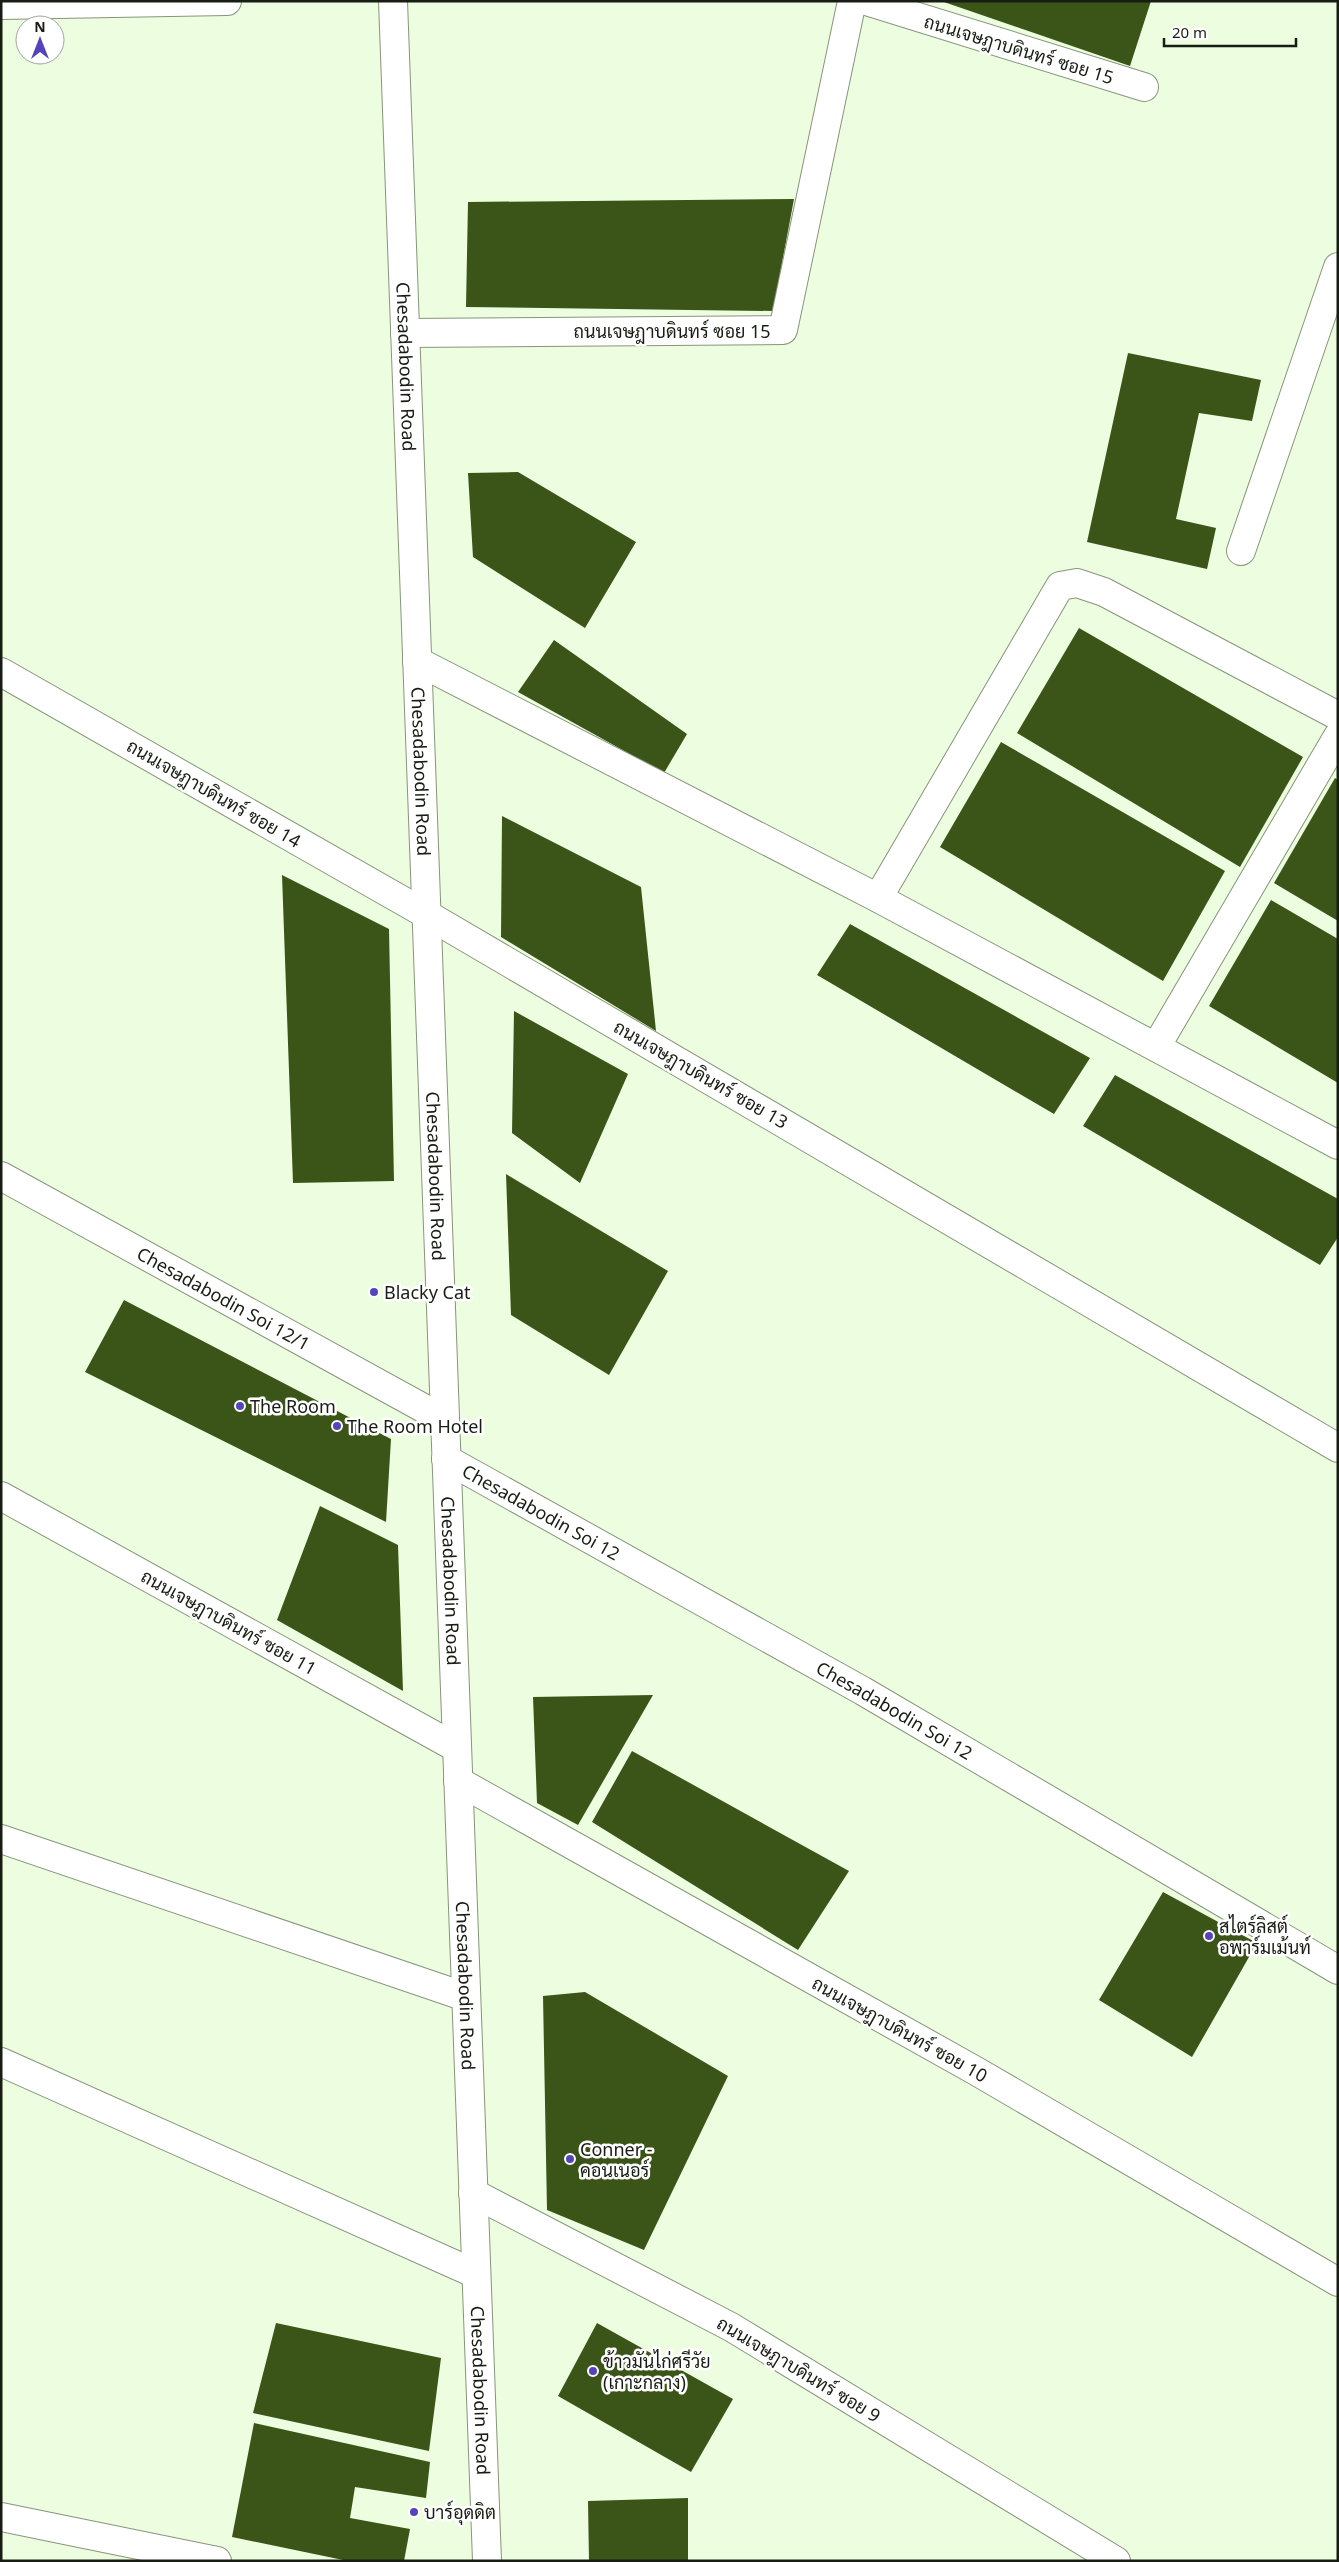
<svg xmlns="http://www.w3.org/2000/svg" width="1339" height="2562" font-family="'Noto Sans',Sarabun,sans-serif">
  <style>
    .building { fill: #3a5517 }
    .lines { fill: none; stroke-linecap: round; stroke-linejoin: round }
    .minor-casing { stroke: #87957b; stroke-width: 30 }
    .minor { stroke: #fff; stroke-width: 28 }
    .poi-dot { fill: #5444bc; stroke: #fff; stroke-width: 2 }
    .labels { text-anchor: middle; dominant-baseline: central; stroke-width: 5; stroke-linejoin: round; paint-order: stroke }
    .street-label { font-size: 18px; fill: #181d13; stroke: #fff }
    .poi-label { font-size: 18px; fill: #181d13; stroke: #fff; text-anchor: start }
  </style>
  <rect width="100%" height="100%" fill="#edfde0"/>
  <path class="building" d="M941,1H1151L1130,66Z
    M794,199L773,311L466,307L468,202Z
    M1128,353L1261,380L1252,421L1199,413L1176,519L1216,528L1207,569L1087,542Z
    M518,472L636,542L585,628L473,557L468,473Z
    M1079,628L1303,757L1240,867L1017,733Z
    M554,640L687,734L664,773L518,692Z
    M1001,742L1225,871L1163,981L940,847Z
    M1335,778L1338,780V921L1274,883Z
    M502,816L641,887L656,1031L501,937Z
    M282,875L389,929L394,1181L293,1183Z
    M1271,900L1338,939V1083L1209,1006Z
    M850,924L1090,1058L1054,1114L817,975Z
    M514,1011L628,1074L580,1183L512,1133Z
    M1115,1075L1338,1199V1237L1320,1265L1083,1126Z
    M506,1174L668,1271L609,1375L511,1315Z
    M124,1300L391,1439L386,1522L85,1372Z
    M320,1506L398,1545L403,1691L277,1620Z
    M653,1695L578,1825L537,1803L533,1697Z
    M632,1751L849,1871L798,1950L592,1822Z
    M1163,1892L1257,1943L1192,2057L1099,2000Z
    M585,1992L728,2076L644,2250L547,2210L543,1996Z
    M276,2323L441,2358L429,2451L253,2413Z
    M597,2323L733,2399L691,2472L558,2396Z
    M254,2423L430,2462L426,2498L355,2487L350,2518L410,2529L404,2561H348L232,2537Z
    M688,2498V2561H589L588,2501Z"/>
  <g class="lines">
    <defs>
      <g id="minor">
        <path id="s1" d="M393,1L487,2561"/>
        <path d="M866,1L1144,87"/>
        <path d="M1,5L227,1"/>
        <path d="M405,333L783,330L852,1"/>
        <path d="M1241,551L1338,267"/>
        <path d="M417,661L878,898L1338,1145"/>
        <path d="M1,672L426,914L1338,1448"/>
        <path d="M878,898L1060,586L1077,583L1104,592L1338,716"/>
        <path d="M1156,1047L1338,736"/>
        <path id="s2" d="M1,1176L445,1420"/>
        <path id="s3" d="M446,1459L863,1691L1338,1970"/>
        <path d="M1,1496L457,1748"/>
        <path d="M458,1781L976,2071L1338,2282"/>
        <path d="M1,1839L466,1997"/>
        <path d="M1,2062L476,2274"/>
        <path d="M473,2193L731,2327L1116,2561"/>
        <path d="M1,2517L217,2561"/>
      </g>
    </defs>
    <use href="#minor" class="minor-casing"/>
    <use href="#minor" class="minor"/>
  </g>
  <g class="poi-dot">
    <circle cx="374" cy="1292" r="5"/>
    <circle cx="240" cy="1406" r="5"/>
    <circle cx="337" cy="1426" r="5"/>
    <circle cx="1209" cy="1936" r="5"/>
    <circle cx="570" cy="2159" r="5"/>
    <circle cx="593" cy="2371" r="5"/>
    <circle cx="414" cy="2512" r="5"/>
  </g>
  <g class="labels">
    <g class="street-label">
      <text transform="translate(1019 49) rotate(17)">ถนนเจษฎาบดินทร์ ซอย 15</text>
      <text x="672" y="331">ถนนเจษฎาบดินทร์ ซอย 15</text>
      <text stroke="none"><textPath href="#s1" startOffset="366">Chesadabodin Road</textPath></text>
      <text stroke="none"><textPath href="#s1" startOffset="771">Chesadabodin Road</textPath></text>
      <text transform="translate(214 793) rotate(30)">ถนนเจษฎาบดินทร์ ซอย 14</text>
      <text transform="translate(701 1074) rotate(30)">ถนนเจษฎาบดินทร์ ซอย 13</text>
      <text stroke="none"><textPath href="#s1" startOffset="1176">Chesadabodin Road</textPath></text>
      <text stroke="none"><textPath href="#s2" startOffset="254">Chesadabodin Soi 12/1</textPath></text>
      <text stroke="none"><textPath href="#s3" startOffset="109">Chesadabodin Soi 12</textPath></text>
      <text stroke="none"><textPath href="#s1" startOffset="1581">Chesadabodin Road</textPath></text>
      <text transform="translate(229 1622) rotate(29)">ถนนเจษฎาบดินทร์ ซอย 11</text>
      <text stroke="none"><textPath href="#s3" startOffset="514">Chesadabodin Soi 12</textPath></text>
      <text stroke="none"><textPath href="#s1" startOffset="1986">Chesadabodin Road</textPath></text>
      <text transform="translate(900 2029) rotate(29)">ถนนเจษฎาบดินทร์ ซอย 10</text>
      <text transform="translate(799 2369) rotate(31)">ถนนเจษฎาบดินทร์ ซอย 9</text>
      <text stroke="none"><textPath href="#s1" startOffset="2391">Chesadabodin Road</textPath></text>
    </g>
    <g class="poi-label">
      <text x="384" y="1292">Blacky Cat</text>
      <text x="250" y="1406">The Room</text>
      <text x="347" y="1426">The Room Hotel</text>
      <text x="1219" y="1926">สไตร์ลิสต์<tspan x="1219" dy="21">อพาร์มเม้นท์</tspan></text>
      <text x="580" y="2149">Conner -<tspan x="580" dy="21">คอนเนอร์</tspan></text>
      <text x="603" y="2361">ข้าวมันไก่ศรีวัย<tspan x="603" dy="21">(เกาะกลาง)</tspan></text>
      <text x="424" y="2512">บาร์อุดดิต</text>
    </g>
  </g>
  <rect width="1339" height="2562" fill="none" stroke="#181d13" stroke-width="5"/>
  <g transform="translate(40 40)"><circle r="24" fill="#ffffff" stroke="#a3a5a1"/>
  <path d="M0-4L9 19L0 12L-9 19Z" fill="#5444bc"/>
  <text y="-8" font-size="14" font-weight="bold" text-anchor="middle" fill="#181d13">N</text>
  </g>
  <path d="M1164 38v8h132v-8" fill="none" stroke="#181d13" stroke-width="2.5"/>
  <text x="1172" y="38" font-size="15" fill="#181d13" stroke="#ffffff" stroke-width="4" paint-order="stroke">20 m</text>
</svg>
